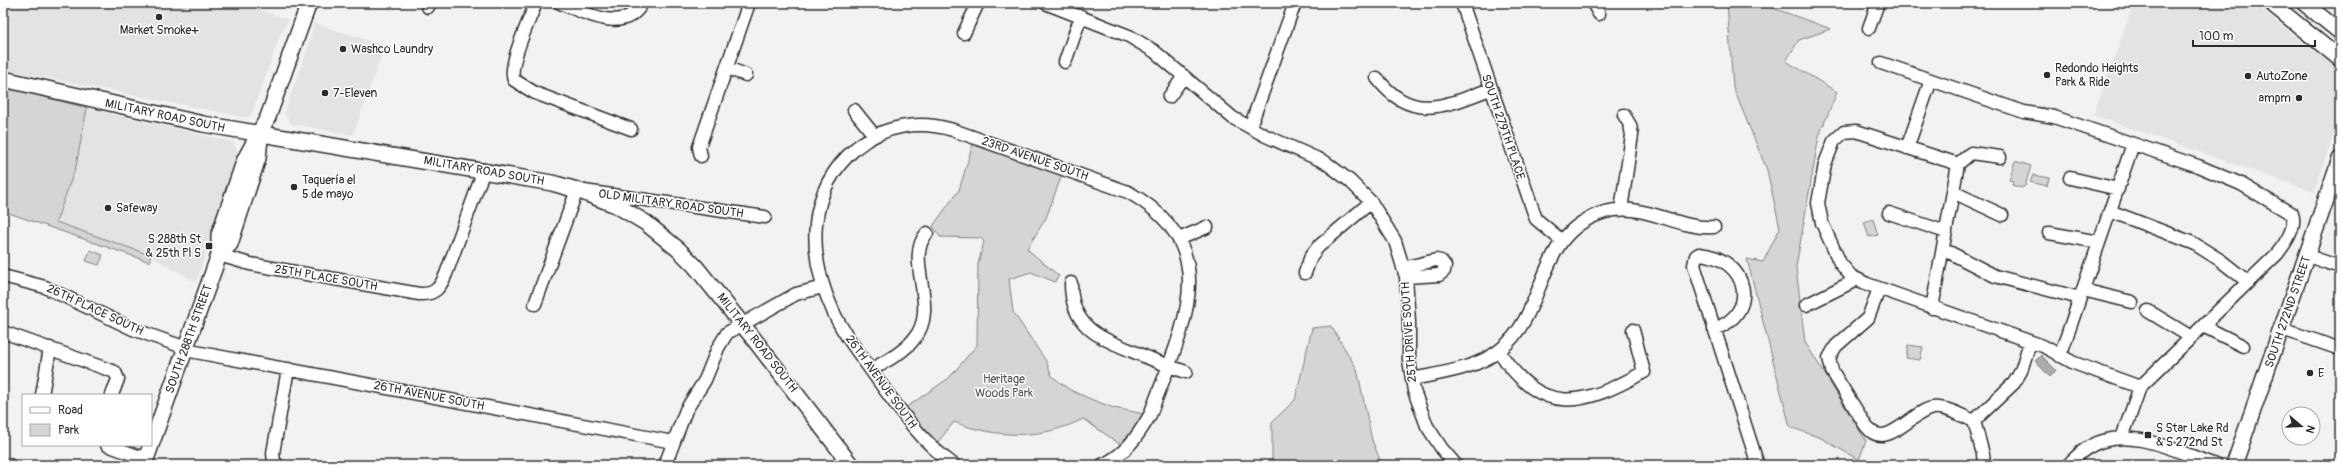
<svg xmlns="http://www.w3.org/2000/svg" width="2343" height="468" font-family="Pangolin,sans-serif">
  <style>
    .built { fill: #e3e3e3 }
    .green { fill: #d5d5d5; stroke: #808080 }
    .water { fill: #ababab; stroke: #787878 }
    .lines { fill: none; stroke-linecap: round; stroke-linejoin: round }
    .minor-casing { stroke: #2b2b2b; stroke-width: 15 }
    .major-casing { stroke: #2b2b2b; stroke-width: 18 }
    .minor { stroke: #fff; stroke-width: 12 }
    .major { stroke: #fff; stroke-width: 15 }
    .poi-dot { fill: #2b2b2b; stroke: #fff; stroke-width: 1.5 }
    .labels { text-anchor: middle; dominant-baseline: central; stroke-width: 3; stroke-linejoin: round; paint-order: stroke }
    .poi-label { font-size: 12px; fill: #2b2b2b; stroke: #fff; text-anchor: start }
    .street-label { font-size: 12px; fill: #2b2b2b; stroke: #fff }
    .park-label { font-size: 12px; fill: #565656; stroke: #fff }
  </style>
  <rect width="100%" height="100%" fill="#f2f2f2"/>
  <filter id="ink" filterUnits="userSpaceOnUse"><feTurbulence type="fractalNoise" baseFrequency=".025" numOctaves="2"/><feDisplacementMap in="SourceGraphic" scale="8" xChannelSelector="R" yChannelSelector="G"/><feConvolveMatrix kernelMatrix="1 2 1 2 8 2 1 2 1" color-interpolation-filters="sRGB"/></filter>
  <g filter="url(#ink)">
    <path class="built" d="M3,3H241L289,20L280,35L251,116L243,117L3,69Z
      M2134,3H2253L2340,71V116L2314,192L2093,115Z
      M2323,3H2340V16Z
      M314,23L385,46L353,135L292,124L284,114L307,51Z
      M87,108L233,142L240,157L196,282L144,252L56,222L76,166Z"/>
    <path class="green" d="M1727,3H1759L1831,29L1799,40L1786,61L1837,92L1819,136L1796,267L1805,342L1866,441L1859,460L1821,438L1790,427L1747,259L1763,262L1780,228L1767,170L1733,87Z
      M3,86L87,108L76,166L56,222L150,255V262L3,211Z
      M975,137L1064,169L1046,218L1027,249L1059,276L1055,282L1031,272L1009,279L1013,312L1046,361L1052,376L1070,390L1093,400L1114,408L1150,415L1127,449L1083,419C1042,440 996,438 954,422L933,448L901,411L949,378L977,345L978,264L984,242L981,238L940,237L933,226L959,190Z
      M2015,161L2031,166L2025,186L2021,188L2012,185L2013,181L2009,180Z
      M2033,175L2049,178L2047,186L2030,182Z
      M1873,219L1878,235L1869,237L1864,222Z
      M90,250L103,255L99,265L86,261Z
      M1331,326L1357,369L1372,440L1382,465H1272V422L1295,400L1312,328Z
      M1908,345L1923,347L1920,360L1906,358Z"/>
    <path class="water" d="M2041,355L2056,370L2050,377L2035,361Z"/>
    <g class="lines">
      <defs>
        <path id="minor" d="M536,3C530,19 507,66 514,80L535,93L631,129
          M560,3C586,13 624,35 642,3
          M1045,3L1129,36L1154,51L1233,118L1266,136L1325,162L1350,181L1371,202L1395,241L1406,277L1409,322V360L1414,391L1427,426L1442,449L1456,465
          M1462,3L1536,219L1561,240
          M1593,3L1599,14
          M428,7L430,3
          M1869,28L1878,3
          M964,33L978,3
          M1065,62L1081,16
          M1881,63L2024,112L2054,117L2198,166L2241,184L2292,214C2297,227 2285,244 2277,254L2140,387L2122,438
          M727,68L746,75
          M1377,78C1411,123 1446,106 1490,89
          M1169,97L1184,76
          M854,110L874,135
          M1250,127L1295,3
          M1907,148L1931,80
          M701,156L699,147L749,3
          M1958,164L1971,153L2000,157
          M2070,178L2118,189
          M1953,192L2002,215
          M1621,210L1632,135L1630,125L1624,115
          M2110,211L2193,243L2220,260L2248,282
          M1889,213L1946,232
          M2049,233L2099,242
          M1179,239L1207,227
          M1943,249L1995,276L2080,298
          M219,255L250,264L419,294C435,295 440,288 446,274L484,170
          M2308,256L2340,267
          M1403,268L1436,260L1441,261L1445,266L1444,271L1439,275L1406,277
          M1305,273L1311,256L1318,247L1371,202
          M3,276L45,287L133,329L186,348
          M1071,283C1071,327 1098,337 1134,352C1151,359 1168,366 1186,372
          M1879,289L1868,318L1836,346L1829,358L1832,371L1866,426C1886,453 1911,411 1933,408C1946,406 1962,416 1974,421
          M2083,290L2132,302
          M535,304L577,190L765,217
          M1806,305L1856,280
          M1932,308L1958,164L1856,131L1844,132L1834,141L1825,164L1818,203L1822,223L1840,263L1851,276L1867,284L2043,346L2074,363L2140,387
          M2148,311L2191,337
          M2203,326L2243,346
          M1714,329C1760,314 1749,258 1699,254L1696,256L1694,265L1758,465
          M2282,329L2340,349
          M3,332L115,372L118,379L112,395
          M185,350L673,442
          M1499,351C1542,418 1583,406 1644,372L1633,330
          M2060,356L2133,144
          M871,370C886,361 903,353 914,339C941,306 903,260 927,233
          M1412,379C1441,373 1476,369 1500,350C1550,310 1534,233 1605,212C1644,201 1677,230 1714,227
          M42,395L50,348
          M107,445L146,459
          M3,465H9
          M278,465L274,462L273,453L288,369
          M665,465L686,410L705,380L718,348L727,333L796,294L823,287
          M954,465C923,443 900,411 878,380C863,358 844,336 833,311C807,254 806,191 856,148C884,125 919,120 953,130L1128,192C1230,249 1180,332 1150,415C1138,436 1125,455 1102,465
          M1984,465L1983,454L1974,421L2014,383L2021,371L2030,342
          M2068,465C2074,459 2081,451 2089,447C2127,424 2178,452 2215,465"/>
        <path id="major" d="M2271,3L2340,59
          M2304,3L2340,32
          M3,79L203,124L552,183L577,190L616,205L646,223L679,250L695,266L750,334L851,465
          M219,255L230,244L258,158L260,138
          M151,445L219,255V235L245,159L268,117L309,3
          M144,465L151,445
          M2234,465L2340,159"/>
      </defs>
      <use href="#minor" class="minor-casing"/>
      <use href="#major" class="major-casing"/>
      <use href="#minor" class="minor"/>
      <use href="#major" class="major"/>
    </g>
  </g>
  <g class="poi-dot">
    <circle cx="159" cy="17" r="4"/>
    <circle cx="343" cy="49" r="4"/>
    <circle cx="2047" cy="75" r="4"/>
    <circle cx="2248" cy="76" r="4"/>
    <circle cx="325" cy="93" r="4"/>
    <circle cx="2299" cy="98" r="4"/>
    <circle cx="294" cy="187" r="4"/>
    <circle cx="108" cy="208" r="4"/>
    <rect x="205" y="242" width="8" height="8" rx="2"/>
    <circle cx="2310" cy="373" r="4"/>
    <rect x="2144" y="431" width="8" height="8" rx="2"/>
  </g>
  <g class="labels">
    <g class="poi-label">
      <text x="159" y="30" text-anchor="middle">Market Smoke+</text>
      <text x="351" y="49">Washco Laundry</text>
      <text x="2055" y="68">Redondo Heights<tspan x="2055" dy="14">Park &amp; Ride</tspan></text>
      <text x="2256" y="76">AutoZone</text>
      <text x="333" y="93">7-Eleven</text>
      <text x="2291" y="98" text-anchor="end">ampm</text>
      <text x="302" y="180">Taquería el<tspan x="302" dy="14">5 de mayo</tspan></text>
      <text x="116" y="208">Safeway</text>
      <text x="201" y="239" text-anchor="end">S 288th St<tspan x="201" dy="14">&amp; 25th Pl S</tspan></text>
      <text x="2318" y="373">E</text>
      <text x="2156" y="428">S Star Lake Rd<tspan x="2156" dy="14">&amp; S 272nd St</tspan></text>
    </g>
    <g class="street-label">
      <text transform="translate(165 116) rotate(12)">MILITARY ROAD SOUTH</text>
      <text transform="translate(1503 127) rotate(71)">SOUTH 279TH PLACE</text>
      <text transform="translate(1035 159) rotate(19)">23RD AVENUE SOUTH</text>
      <text transform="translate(484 171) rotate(10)">MILITARY ROAD SOUTH</text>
      <text transform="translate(671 204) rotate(8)">OLD MILITARY ROAD SOUTH</text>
      <text transform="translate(326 278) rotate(10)">25TH PLACE SOUTH</text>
      <text transform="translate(95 310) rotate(25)">26TH PLACE SOUTH</text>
      <text transform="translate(2288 312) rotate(-71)">SOUTH 272ND STREET</text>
      <text transform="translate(1409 332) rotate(-94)">25TH DRIVE SOUTH</text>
      <text transform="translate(189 339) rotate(-70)">SOUTH 288TH STREET</text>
      <text transform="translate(757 343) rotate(52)">MILITARY ROAD SOUTH</text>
      <text transform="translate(881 382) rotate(54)">26TH AVENUE SOUTH</text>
      <text transform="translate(429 396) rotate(11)">26TH AVENUE SOUTH</text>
    </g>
    <g class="park-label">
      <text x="1004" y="379">Heritage<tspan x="1004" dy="14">Woods Park</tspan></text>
    </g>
  </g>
  <rect width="2343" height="468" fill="none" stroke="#fff" stroke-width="16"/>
  <rect x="8" y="8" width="2327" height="452" fill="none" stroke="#2b2b2b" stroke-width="1.5" filter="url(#ink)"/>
  <rect x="22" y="394" width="130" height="52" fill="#ffffff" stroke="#aaaaaa"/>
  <rect x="30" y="407" width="20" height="6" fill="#ffffff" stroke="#aaaaaa"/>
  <text x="58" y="414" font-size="12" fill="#2b2b2b">Road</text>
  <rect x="30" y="424" width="20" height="12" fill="#d5d5d5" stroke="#aaaaaa"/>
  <text x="58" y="434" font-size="12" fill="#2b2b2b">Park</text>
  <g transform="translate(2301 426) rotate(109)"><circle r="19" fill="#ffffff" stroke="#aaaaaa"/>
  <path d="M0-3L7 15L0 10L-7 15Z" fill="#2b2b2b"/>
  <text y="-6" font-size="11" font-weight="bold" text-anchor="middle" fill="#2b2b2b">N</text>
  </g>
  <path d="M2193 40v6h122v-6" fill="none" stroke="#2b2b2b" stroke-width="2"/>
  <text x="2199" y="40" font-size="12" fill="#2b2b2b" stroke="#ffffff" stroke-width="3" paint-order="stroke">100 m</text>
</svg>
